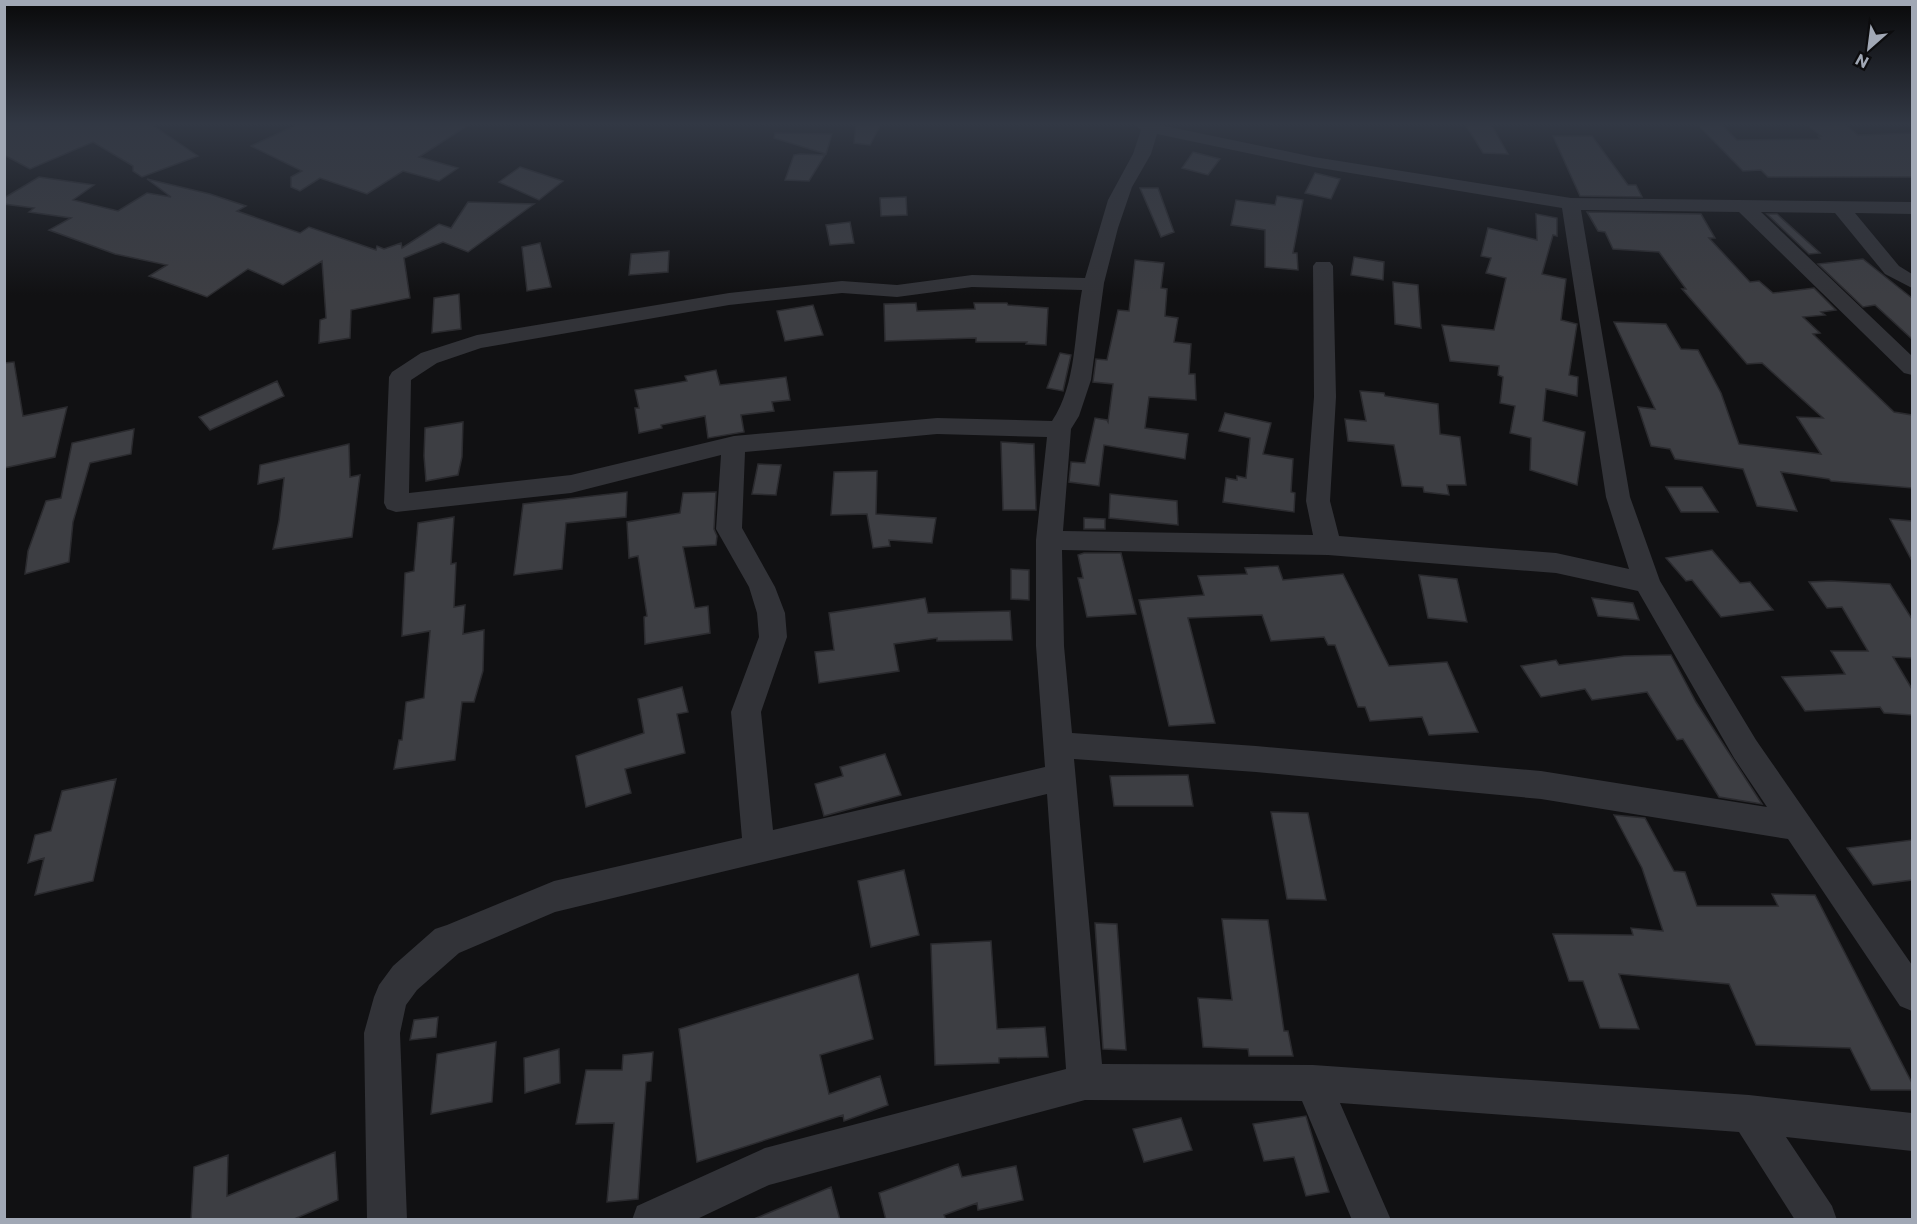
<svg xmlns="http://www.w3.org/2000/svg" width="1917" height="1224" font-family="Commissioner,sans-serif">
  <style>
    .building { fill: #3d3e43; stroke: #2b2b2f; stroke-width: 1.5 }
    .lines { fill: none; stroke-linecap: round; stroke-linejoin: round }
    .minor { fill: #323338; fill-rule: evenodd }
  </style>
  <rect width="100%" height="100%" fill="#111113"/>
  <path class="building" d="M4,124H151L198,156L142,177L133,171V166L93,142L30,169L4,155Z
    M298,124H470L419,157L458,168L439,181L403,171L367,194L320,178L300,191L291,187V177L302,171L251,146Z
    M856,124H881L870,145L854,143Z
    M1465,124H1491L1508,154L1483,153Z
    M1697,124H1721L1737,140L1820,139L1818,136H1821L1806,124H1845L1858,135L1912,133V177H1768L1761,170L1743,171Z
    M775,133L832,134L826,154L774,138Z
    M1553,136H1592L1628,185H1636L1642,197L1580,196Z
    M1193,152L1220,159L1208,175L1182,168Z
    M794,155L800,154L825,155L809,181L785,180Z
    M520,167L563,181L539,200L499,182Z
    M1315,173L1340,179L1331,199L1305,193Z
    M39,177L94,185L73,200L118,211L147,193L171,197L147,179L210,194L246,206L237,211L300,233L309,227L376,250L377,246L384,249L401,243L402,248L439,224L451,228L468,202L534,204L468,252L443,242L404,258L410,298L351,310L350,338L319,343L320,320L326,318L322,261L283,285L248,269L207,297L149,276L167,265L115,254L49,230L71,218L29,212L34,208L4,204V198Z
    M1140,188H1158L1174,232L1161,237Z
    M1277,196L1303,200L1293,253H1297L1298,270L1265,267V230L1231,225L1236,200L1275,205Z
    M906,197L907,215L881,216L880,198Z
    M1587,212L1701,214L1715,238H1709L1750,282L1759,281L1773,293L1814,288L1836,310L1821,312L1825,315L1803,317L1820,333L1813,334L1894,412L1912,415V488L1831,481L1829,479L1781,472L1797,511L1757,506L1743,469L1675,459L1670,449L1651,446L1638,407L1655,409L1614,322L1666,324L1681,349L1698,350L1721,393L1739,444L1821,454L1797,417L1823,418L1762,363L1747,364L1682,289H1686L1659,252L1613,249L1605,232L1598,231Z
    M1536,214L1557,218V236L1553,235L1542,274L1566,279L1561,320L1577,324L1569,375L1578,377L1577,396L1546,389L1543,421L1585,432L1577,485L1530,470L1531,438L1510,433L1515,406L1500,403L1503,377L1498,375L1499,366L1450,361L1442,325L1494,330L1506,278L1486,273L1491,258L1481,256L1488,228L1537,240Z
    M1767,214H1777L1820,253L1809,254Z
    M850,222L854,243L830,245L826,225Z
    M540,243L551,287L527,291L522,247Z
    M669,251L668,272L629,275L631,254Z
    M1354,257L1384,262L1383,280L1351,275Z
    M1863,259L1912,298V339L1875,305L1863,307L1818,264Z
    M1135,260L1164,263L1161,288L1167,289L1165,316L1178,318L1174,342L1191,344L1189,374H1195L1196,400L1149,397L1145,428L1188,434L1185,459L1104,445L1099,486L1069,482L1071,462L1085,463L1095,418L1107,420L1108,422L1113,384L1093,382L1096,359L1107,360L1118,310L1129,311Z
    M1393,282L1418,285L1421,328L1395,324Z
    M459,294L461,329L432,333L434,298Z
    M916,303L917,311L975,309L974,303H1007L1008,305L1048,308L1046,345L1026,344L1027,342H976V338L885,341L884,304Z
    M813,305L823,335L785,341L777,311Z
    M1060,353L1071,355L1063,391L1047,388Z
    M14,362L23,416L67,407L55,457L4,468V363Z
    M716,370L720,385L786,377L790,400L772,402L774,411L741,415L744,432L708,438L705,416L661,425L662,428L639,433L635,408H639L635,390L687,381L685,376Z
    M277,381L284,396L210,430L199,417Z
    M1360,391L1384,393L1385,396L1438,404L1440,434L1460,437L1466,485H1447L1449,495L1424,492L1423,487L1402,486L1394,445L1348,441L1345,419L1366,421Z
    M1225,413L1271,423L1263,454L1293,459L1291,492L1295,493L1294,512L1223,502L1226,478L1237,480V476L1246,478L1250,438L1219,431Z
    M463,422L462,457L458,475L426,481L424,456L425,428Z
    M134,429L131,454L90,463L73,522L69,562L25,574L28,551L46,501L61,498L72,443Z
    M1001,442L1034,444L1036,510H1003Z
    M349,444L350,477L360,475L352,537L273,549L279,521L284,478L258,484L260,465Z
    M758,464L781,465L776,495L752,494Z
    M877,471L876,514L936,518L932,543L889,540L890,546L873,548L867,514L831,515L834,472Z
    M1666,487H1702L1718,512H1681Z
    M627,492L626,517L566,523L562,569L514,575L523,504Z
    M716,492L714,529L717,536L716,545L683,547L695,608L708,606L710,633L645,644L644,617L647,616L638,556L629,558L627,522L680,513L683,493Z
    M1110,494L1177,501L1178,525L1109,518Z
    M454,517L451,564L456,563L454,607L465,605L463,634L484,630L483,671L474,702H462L455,760L394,769L399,740H402L406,702L424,698L430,631L402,636L405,573L414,571L418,523Z
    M1084,518L1105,519V529H1084Z
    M1890,519L1912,521V561Z
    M1712,550L1740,583L1750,582L1773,610L1721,617L1692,580L1686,581L1666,558Z
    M1084,553H1121L1136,614L1087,617L1078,578H1083L1078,555Z
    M1278,566L1283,580L1343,574L1389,666L1447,662L1478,732L1429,735L1422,717L1370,721L1365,707H1358L1335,645H1328L1324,637L1271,641L1262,615L1188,618L1215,723L1169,726L1139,600L1204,595L1198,576L1247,574L1245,568Z
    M1011,569L1029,570V600L1011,599Z
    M1419,575L1457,579L1467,622L1428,618Z
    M1831,581L1890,584L1912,619V658L1893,657L1912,689V715L1884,713L1880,707L1805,711L1782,677L1845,674L1831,651H1868L1842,607L1827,608L1809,582Z
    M925,598L928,613L1010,611L1012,640L937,641V638L894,644L899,671L819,683L815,652L834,650L829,613Z
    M1592,598L1633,603L1639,620L1598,616Z
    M1671,655L1696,702L1762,804L1719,797L1683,739L1677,740L1647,692L1592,700L1585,689L1541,697L1521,666L1556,660L1559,665L1624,656Z
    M682,687L688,712L677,714L685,753L625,769L631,793L586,807L576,756L644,733L638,699Z
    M885,754L901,795L824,816L815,784L843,776L840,767Z
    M1188,775L1193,806H1114L1110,776Z
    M116,779L93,881L35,895L44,858L28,863L35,835L51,831L62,791Z
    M1271,812L1308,813L1326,900L1287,899Z
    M1614,815L1645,818L1674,871L1685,872L1697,906H1778L1772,894L1815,895L1912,1083V1090H1871L1850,1048L1756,1045L1729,984L1619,974L1639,1029L1600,1028L1583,981H1569L1553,934L1633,935L1631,928L1663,931L1642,868Z
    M1912,840V880L1873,885L1847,848Z
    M904,870L919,935L871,947L858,881Z
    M1222,919L1268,920L1284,1031H1288L1293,1056H1249L1248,1049L1203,1047L1198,998L1232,1000Z
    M1095,923L1117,924L1126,1050L1103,1049Z
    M991,941L997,1029L1045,1027L1048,1057L999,1058V1063L935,1065L931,944Z
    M858,974L873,1039L820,1055L829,1094L880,1076L888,1105L844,1121L843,1115L697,1162L679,1029Z
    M438,1017L436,1037L410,1040L414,1020Z
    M496,1042L492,1102L431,1114L437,1054Z
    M559,1049L560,1083L525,1093L524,1058Z
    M653,1052L651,1081L646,1082L638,1199L607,1202L614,1123L576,1124L586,1070H622L623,1055Z
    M1306,1116L1329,1192L1306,1196L1294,1157L1264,1161L1253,1124Z
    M1181,1118L1192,1150L1144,1162L1133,1129Z
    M335,1152L338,1200L292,1220H191L194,1167L228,1155L227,1196Z
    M958,1164L962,1177L1016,1166L1023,1200L978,1210L977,1203L944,1215L946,1220H886L879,1193Z
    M831,1187L840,1220H754V1219Z"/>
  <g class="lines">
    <path class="minor" d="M1134,124H1155L1314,157L1571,198L1912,202V214L1855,213L1899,266L1912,274V288L1885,274L1835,213L1761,212L1912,356V375L1904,373L1739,212L1581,210L1630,497L1660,581L1756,740L1912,965V1011L1900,1006L1788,839L1541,799L1256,772L1074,759L1102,1064L1313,1065L1749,1095L1912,1113V1151L1786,1137L1832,1206L1837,1220H1795L1739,1132L1340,1103L1391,1220H1352L1302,1101L1085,1100L769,1185L695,1220H632L637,1206L765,1148L1066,1069L1047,794L555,912L459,953L417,990L406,1005L400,1033L407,1220H367L364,1033L374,997L379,985L393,966L435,929L447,925L554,881L742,838L731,712L759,637L757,613L749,587L716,529L721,455L571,493L396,512L387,509L384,503L389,377L392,372L421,353L477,335L729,293L842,281L897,285L972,275L1085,278L1108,200L1133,154L1141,130ZM1157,134L1314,167L1562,208L1606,497L1629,569L1556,553L1339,536L1330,501L1336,397L1333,266L1330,262H1316L1313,266L1314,397L1306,501L1313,535L1063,531L1071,429L1079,416L1091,380L1104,283L1118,228L1132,187L1151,154ZM972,287L1082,290C1074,332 1077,384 1052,421L937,418L734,436L571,475L409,493L411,380L437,363L481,348L729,305L842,293L897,297ZM937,434L1047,437L1036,540V646L1045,767L773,830L761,712L787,637L785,613L775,587L742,528L745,452ZM1062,550L1328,555L1556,573L1638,591L1734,758L1767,807L1541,771L1256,746L1072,733L1064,646Z"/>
  </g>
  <linearGradient id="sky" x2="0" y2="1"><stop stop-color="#09090a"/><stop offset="0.42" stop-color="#323844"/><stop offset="1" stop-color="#323844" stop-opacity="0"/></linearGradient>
  <rect width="1917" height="295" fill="url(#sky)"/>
  <rect width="1917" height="1224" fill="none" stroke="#a1a8b5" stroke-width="12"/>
  <g transform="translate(1869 48) rotate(208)" stroke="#0c0c0e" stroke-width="4.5" paint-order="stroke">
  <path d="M0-4.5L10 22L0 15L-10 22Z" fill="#a1a8b5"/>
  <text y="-9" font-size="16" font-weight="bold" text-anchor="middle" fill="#a1a8b5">N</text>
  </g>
</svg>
